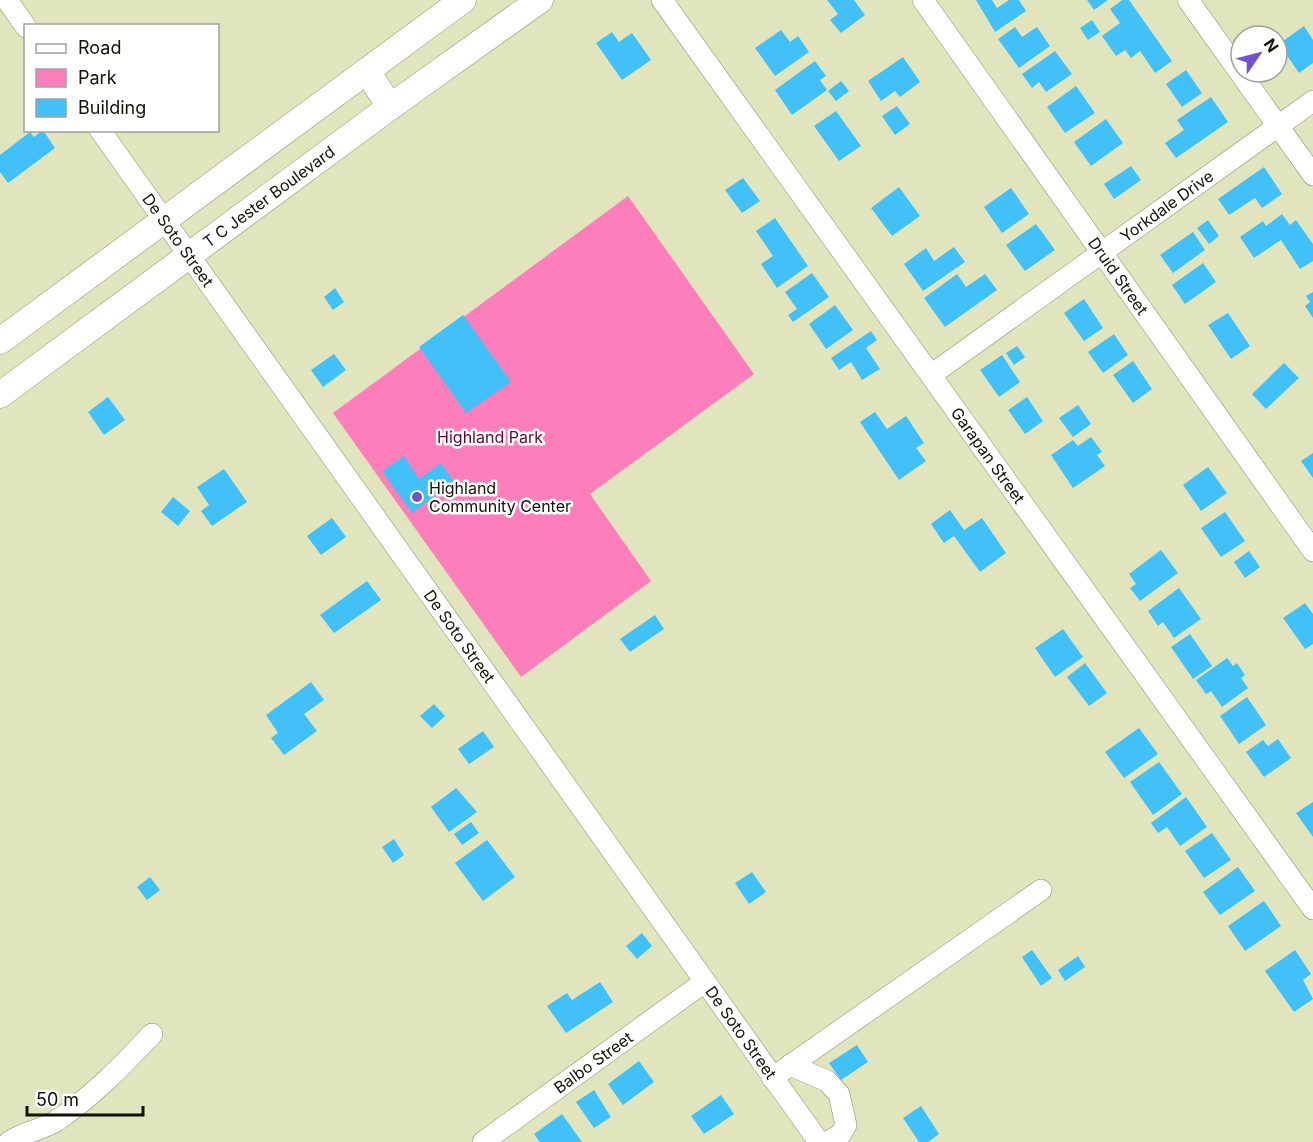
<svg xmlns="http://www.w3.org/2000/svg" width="1313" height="1142" font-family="Inter,sans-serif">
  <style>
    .green { fill: #fc7fbb }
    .building { fill: #42c1f8 }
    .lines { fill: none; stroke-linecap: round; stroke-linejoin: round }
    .minor-casing { stroke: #8d8f6c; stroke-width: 22 }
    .major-casing { stroke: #8d8f6c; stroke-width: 27 }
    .minor { stroke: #fff; stroke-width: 21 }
    .major { stroke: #fff; stroke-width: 26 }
    .poi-dot { fill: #7251cb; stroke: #fff; stroke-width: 2 }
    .labels { text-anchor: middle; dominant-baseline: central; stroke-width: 5; stroke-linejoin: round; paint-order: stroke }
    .street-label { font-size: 16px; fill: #111205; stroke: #fff }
    .park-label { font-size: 16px; fill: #580836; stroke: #fff }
    .poi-label { font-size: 16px; fill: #111205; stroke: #fff; text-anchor: start }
  </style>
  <rect width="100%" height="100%" fill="#e1e5be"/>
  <path class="green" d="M628,196L754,374L590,494L651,581L521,677L333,413Z"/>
  <path class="building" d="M827,0H854L865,15L841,33L830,20L838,14Z
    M976,0H992L997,8L1009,0H1019L1026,11L995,32Z
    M1087,0H1108L1094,10Z
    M1122,0H1129L1172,61L1155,73L1140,51L1131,58L1125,50L1116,56L1102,36L1120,23L1110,9Z
    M1092,20L1100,32L1088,40L1080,28Z
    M1304,26L1313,40V63L1299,73L1279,44Z
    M1015,27L1022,37L1037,27L1050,46L1019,68L998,39Z
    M781,30L790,42L798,36L809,52L775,76L755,48Z
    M612,32L619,42L632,33L651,60L622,80L596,43Z
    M1055,51L1072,74L1046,92L1039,82L1032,88L1022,74Z
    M903,57L920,82L900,97L895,91L881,101L868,81Z
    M815,61L826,76L820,80L827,90L792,115L775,90Z
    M1186,70L1202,93L1182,107L1166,84Z
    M841,81L849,91L836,101L828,91Z
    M1076,86L1095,113L1065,133L1047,107Z
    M1211,97L1228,122L1176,158L1165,143L1184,130L1177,120Z
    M897,106L910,124L895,135L882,116Z
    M836,111L861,146L839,161L814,126Z
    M1106,119L1123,143L1091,166L1074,142Z
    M43,130L55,148L8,183L0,172V155L30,132L34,137Z
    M1131,166L1141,180L1114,199L1104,184Z
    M1264,167L1282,194L1262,208L1255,198L1229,215L1218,199Z
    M743,178L760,201L742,213L725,190Z
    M899,187L920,216L892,236L871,208Z
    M1011,188L1029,214L1002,233L984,207Z
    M1282,214L1290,225L1296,220L1313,244V261L1300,269L1281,240L1254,258L1240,237L1263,221L1266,226Z
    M775,218L808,266L777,288L761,264L773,256L756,231Z
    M1208,220L1219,236L1209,244L1197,228Z
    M1036,224L1055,250L1025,271L1006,245Z
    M1193,232L1205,250L1173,273L1160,255Z
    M954,247L965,262L923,291L904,264L926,248L934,261Z
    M1203,263L1216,282L1185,304L1172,285Z
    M812,273L829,297L793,322L788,315L797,309L785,292Z
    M957,274L966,287L985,274L997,290L945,327L924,298Z
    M335,288L344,302L333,310L324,297Z
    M1313,292V318L1305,306L1310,302L1306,296Z
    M1084,299L1103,328L1084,341L1064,313Z
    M835,305L853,330L826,349L809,324Z
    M1228,313L1250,346L1231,359L1208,325Z
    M463,315L511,382L466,413L419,347Z
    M871,331L877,340L866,348L880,369L862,380L851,362L839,370L831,358Z
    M1114,334L1128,355L1103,373L1088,352Z
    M1017,346L1025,357L1014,365L1006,353Z
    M334,354L346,370L323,387L311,370Z
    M1002,355L1020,382L999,397L980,370Z
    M1133,361L1152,389L1133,403L1113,375Z
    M1284,363L1299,378L1266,409L1252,394Z
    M108,397L125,420L104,435L88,412Z
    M1027,397L1043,421L1025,434L1008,410Z
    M1078,405L1091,424L1073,437L1059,418Z
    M875,412L887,429L906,416L924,443L916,448L926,461L899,480L860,422Z
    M1091,437L1102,452L1097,455L1105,466L1073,488L1051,455L1073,440L1078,446Z
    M1313,453V478L1301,461Z
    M404,456L419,479L441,463L454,482L412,513L382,471Z
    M1208,467L1227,493L1201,511L1183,485Z
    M224,469L247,502L212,526L201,511L209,505L197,487Z
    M173,497L190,511L178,526L161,512Z
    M950,510L964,530L982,518L1006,553L980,572L954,536L944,543L931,524Z
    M1225,512L1245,541L1221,557L1201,528Z
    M332,518L346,537L321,555L307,536Z
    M1161,550L1178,573L1140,601L1130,588L1136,584L1129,574Z
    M1249,551L1260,567L1245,578L1234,562Z
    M367,581L381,600L334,633L320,615Z
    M1179,588L1201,619L1174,638L1163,622L1158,626L1148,611Z
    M1305,603L1313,614V644L1305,649L1283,618Z
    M655,615L664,629L630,652L620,639Z
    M1063,629L1083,657L1055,677L1035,648Z
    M1190,634L1212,666L1193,679L1171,647Z
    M1227,658L1233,666L1237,663L1245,675L1241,678L1248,688L1222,707L1211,691L1206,694L1196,680Z
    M1085,663L1107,693L1089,706L1067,677Z
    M311,682L324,700L304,714L317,731L284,755L271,738L278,733L266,715Z
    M1247,697L1266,725L1239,744L1220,716Z
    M434,704L445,716L432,728L420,716Z
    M1139,728L1158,754L1124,778L1105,752Z
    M483,731L494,747L469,764L458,749Z
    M1278,739L1291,758L1264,777L1246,752L1263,740L1268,746Z
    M1159,762L1182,794L1153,815L1130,782Z
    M456,788L477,812L449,832L431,807Z
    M1186,797L1207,827L1180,846L1167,827L1158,833L1151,823Z
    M1313,802V837L1296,813Z
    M471,822L479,833L462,845L454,834Z
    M1212,833L1231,860L1204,878L1185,851Z
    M394,839L404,855L393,863L382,847Z
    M487,840L515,877L483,901L455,863Z
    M1238,867L1255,891L1220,915L1203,892Z
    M752,872L766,892L749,904L735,883Z
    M150,877L160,890L147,900L137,887Z
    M1264,901L1281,926L1245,951L1228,926Z
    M642,933L652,946L637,959L626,946Z
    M1032,950L1052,978L1041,986L1022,957Z
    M1295,950L1311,974L1303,980L1313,999L1294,1012L1265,971Z
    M1078,956L1085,967L1065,981L1058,970Z
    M600,982L613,1002L566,1033L547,1006L567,993L572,1000Z
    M857,1045L868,1062L841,1080L829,1063Z
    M639,1061L654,1082L623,1105L608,1084Z
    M594,1090L611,1117L594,1128L576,1102Z
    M721,1095L734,1114L704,1134L691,1116Z
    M921,1106L939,1134L928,1142H919L903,1118Z
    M562,1114L582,1142H540L534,1134Z"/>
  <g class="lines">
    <defs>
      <g id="minor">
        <path d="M7,0L26,27"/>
        <path id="s1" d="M662,0L1313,909"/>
        <path id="s2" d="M923,0L1313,551"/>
        <path d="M1188,0L1313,175"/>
        <path id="s3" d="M100,130L819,1142"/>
        <path id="s4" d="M931,375L1313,101"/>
        <path d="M790,1065L827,1081L839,1094L846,1125L841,1134L827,1142"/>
        <path d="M772,1078L1041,890"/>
        <path d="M9,1142C24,1132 41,1130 56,1121C93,1096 122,1066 152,1034"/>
        <path id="s5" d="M483,1142L703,983"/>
      </g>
      <g id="major">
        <path d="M367,71L390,107"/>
        <path d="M0,341L463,0"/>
        <path id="s6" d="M0,395L390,107L540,0"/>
      </g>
    </defs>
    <use href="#minor" class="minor-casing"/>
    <use href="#major" class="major-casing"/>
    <use href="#minor" class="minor"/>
    <use href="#major" class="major"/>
  </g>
  <circle class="poi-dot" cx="417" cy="497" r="6"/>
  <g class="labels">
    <g class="street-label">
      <text stroke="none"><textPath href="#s6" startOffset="334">T C Jester Boulevard</textPath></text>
      <text stroke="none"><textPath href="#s4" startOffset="290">Yorkdale Drive</textPath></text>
      <text stroke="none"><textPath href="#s3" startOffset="135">De Soto Street</textPath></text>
      <text stroke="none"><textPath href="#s2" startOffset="338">Druid Street</textPath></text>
      <text stroke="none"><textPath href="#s1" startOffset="560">Garapan Street</textPath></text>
      <text stroke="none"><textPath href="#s3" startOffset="621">De Soto Street</textPath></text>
      <text stroke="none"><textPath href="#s3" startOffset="1107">De Soto Street</textPath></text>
      <text stroke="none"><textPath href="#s5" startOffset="136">Balbo Street</textPath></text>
    </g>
    <g class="park-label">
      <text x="490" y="437">Highland Park</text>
    </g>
    <g class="poi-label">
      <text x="429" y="488">Highland<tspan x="429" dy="18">Community Center</tspan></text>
    </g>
  </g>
  <rect x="24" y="24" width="195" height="108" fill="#ffffff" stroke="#a0a09b" stroke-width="1.5"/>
  <rect x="36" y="44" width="30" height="9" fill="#ffffff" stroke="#a0a09b" stroke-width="1.5"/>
  <text x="78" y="54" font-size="18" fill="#111205">Road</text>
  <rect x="36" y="69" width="30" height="18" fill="#fc7fbb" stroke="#a0a09b" stroke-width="1.5"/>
  <text x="78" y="84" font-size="18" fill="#111205">Park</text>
  <rect x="36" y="99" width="30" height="18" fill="#42c1f8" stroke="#a0a09b" stroke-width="1.5"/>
  <text x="78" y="114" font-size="18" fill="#111205">Building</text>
  <g transform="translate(1259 54) rotate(55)"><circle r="28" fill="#ffffff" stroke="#a0a09b" stroke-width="1.5"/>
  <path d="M0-4.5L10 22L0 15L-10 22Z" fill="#7251cb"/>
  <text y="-9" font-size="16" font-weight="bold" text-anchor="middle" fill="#111205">N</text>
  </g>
  <path d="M27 1106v9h116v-9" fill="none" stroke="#111205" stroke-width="3"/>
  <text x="36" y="1106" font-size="18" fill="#111205" stroke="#ffffff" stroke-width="4.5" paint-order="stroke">50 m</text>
</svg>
